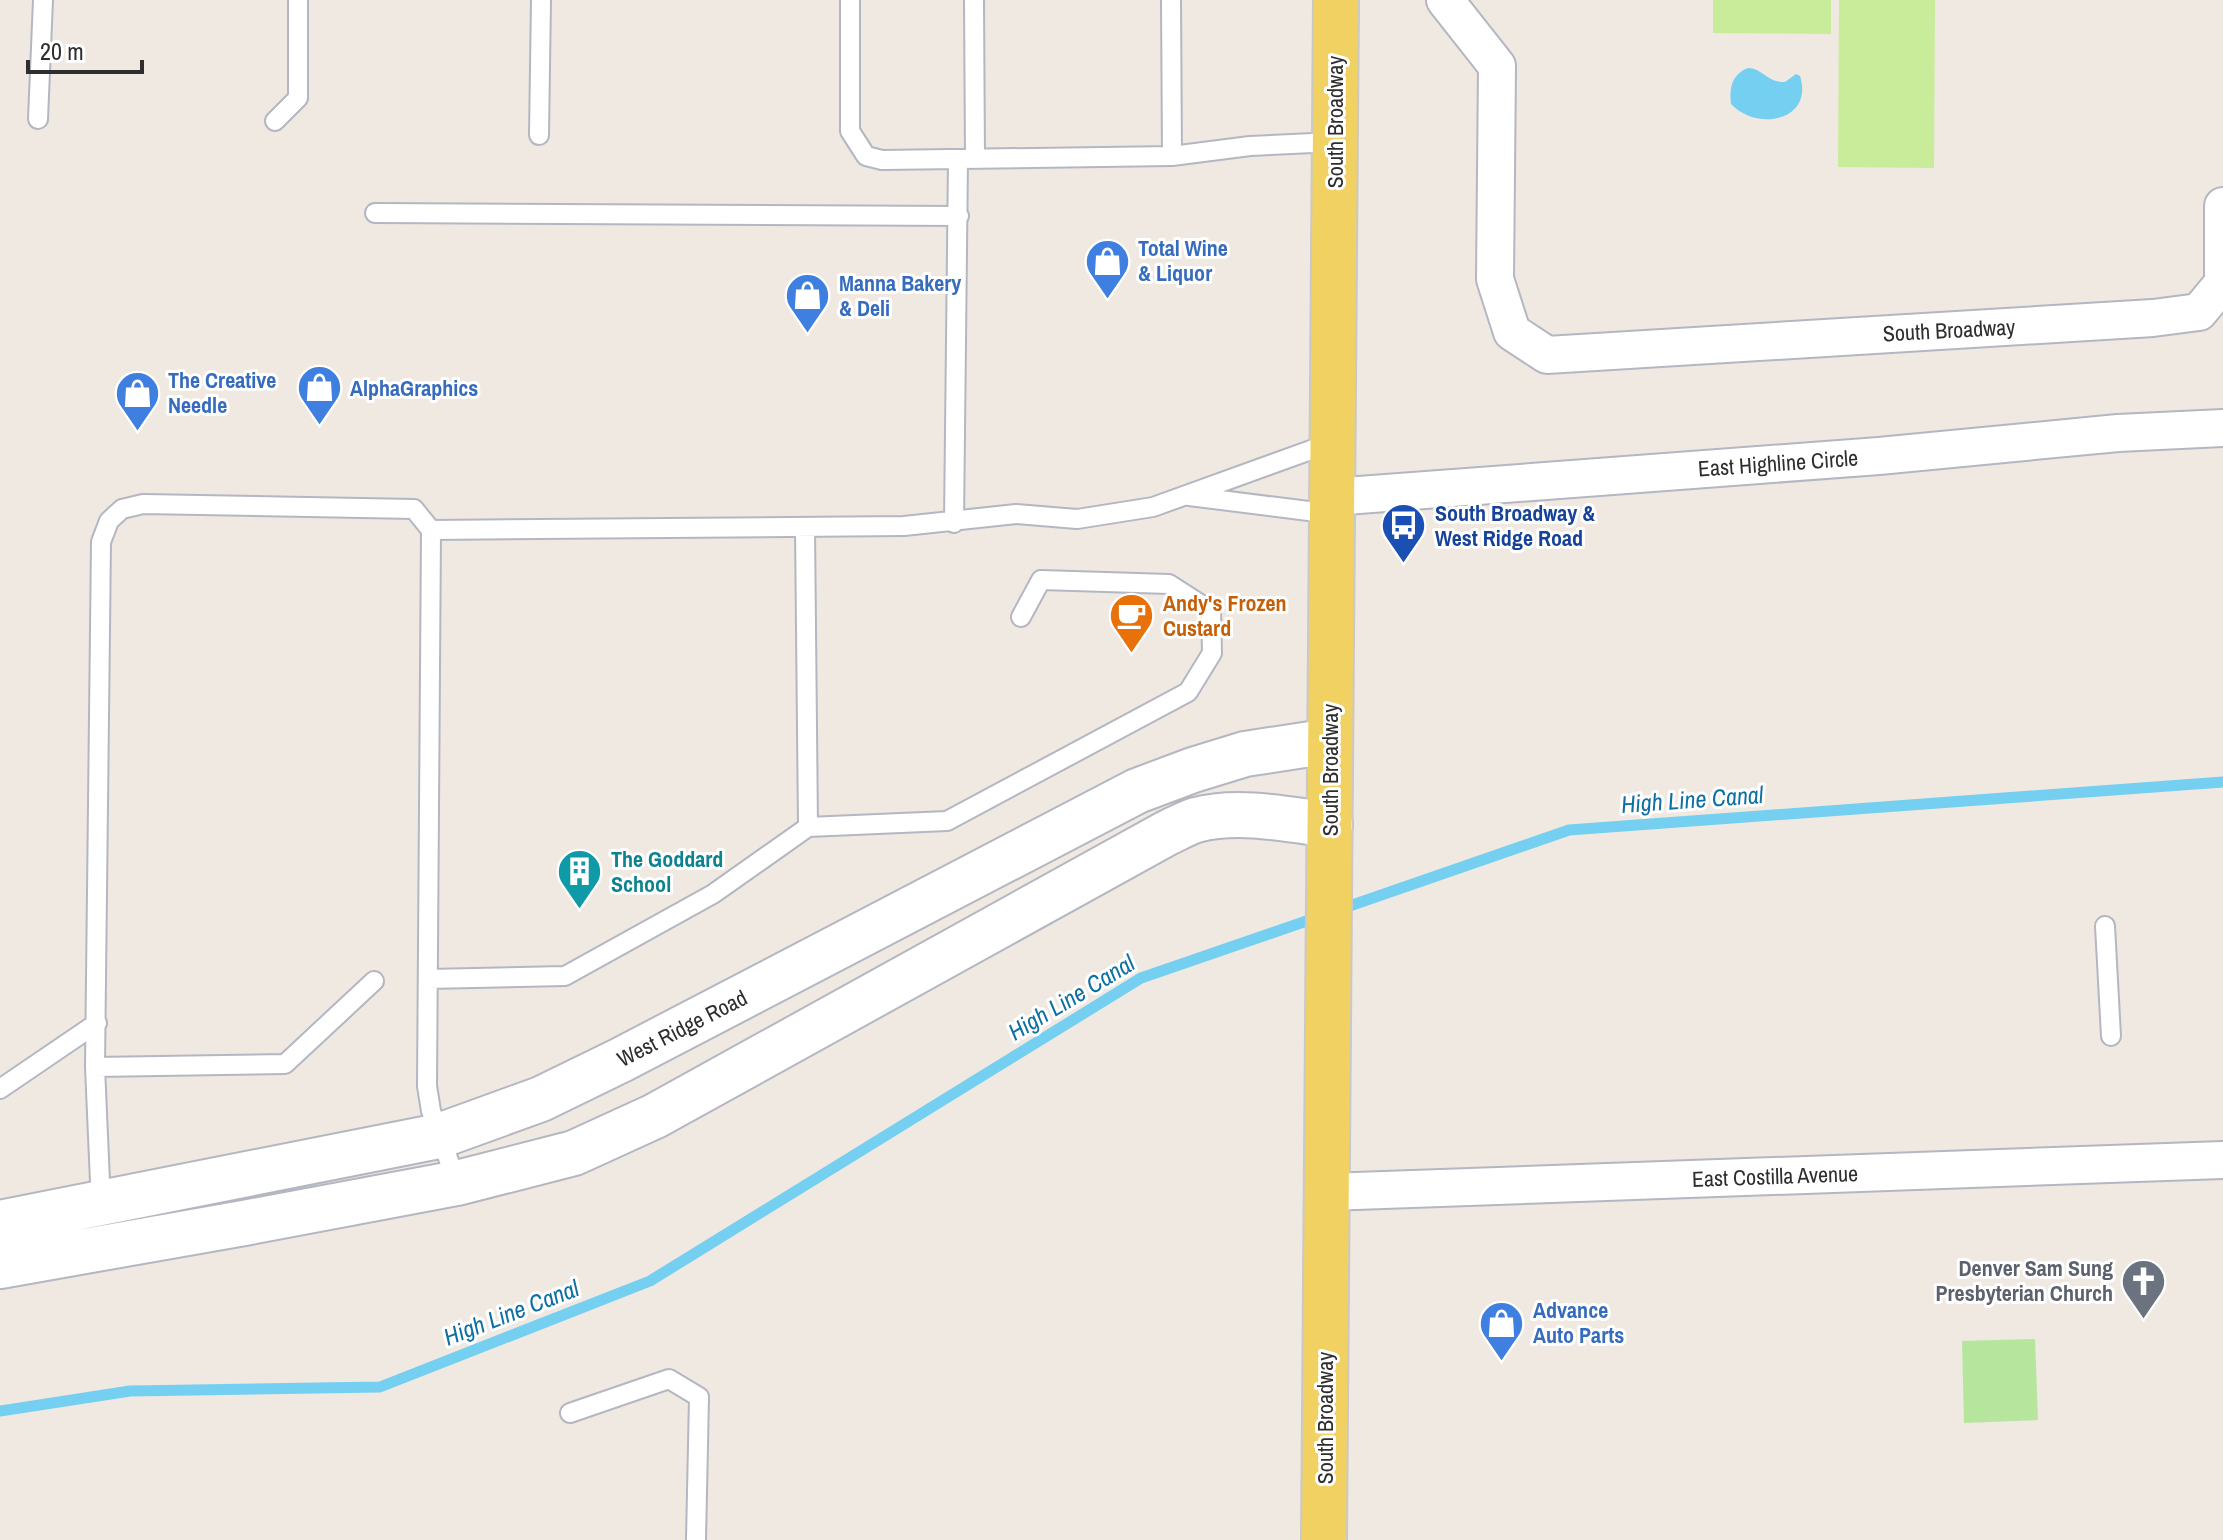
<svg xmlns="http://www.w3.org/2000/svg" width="2223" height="1540" font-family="'Archivo Narrow',sans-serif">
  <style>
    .green { fill: #b6e59e }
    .pitch { fill: #c9ec9a }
    .water { fill: #75cff0 }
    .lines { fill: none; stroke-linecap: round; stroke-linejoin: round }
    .stream { stroke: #75cff0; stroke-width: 11 }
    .service-casing { stroke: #b4b7c1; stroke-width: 22 }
    .minor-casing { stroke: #b4b7c1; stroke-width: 40 }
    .tertiary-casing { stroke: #b4b7c1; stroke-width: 48 }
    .primary-casing { stroke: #c9c9c9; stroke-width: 48 }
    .service { stroke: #fff; stroke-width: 18 }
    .minor { stroke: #fff; stroke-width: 36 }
    .tertiary { stroke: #fff; stroke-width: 44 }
    .primary { stroke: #f2d163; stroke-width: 44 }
    .labels { text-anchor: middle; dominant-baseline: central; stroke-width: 6; stroke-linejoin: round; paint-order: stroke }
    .street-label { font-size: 22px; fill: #2e2e2e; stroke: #fff }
    .shop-label { font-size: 22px; font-weight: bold; fill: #366cbe; stroke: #fff; text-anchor: start }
    .transit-label { font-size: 22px; font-weight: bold; fill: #164399; stroke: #fff; text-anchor: start }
    .food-label { font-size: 22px; font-weight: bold; fill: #c56008; stroke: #fff; text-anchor: start }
    .culture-label { font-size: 22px; font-weight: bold; fill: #0d838f; stroke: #fff; text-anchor: start }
    .worship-label { font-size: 22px; font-weight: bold; fill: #5b616d; stroke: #fff; text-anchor: end }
    .water-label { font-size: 24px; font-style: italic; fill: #0d6fa3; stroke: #fff }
  </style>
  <rect width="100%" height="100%" fill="#efe9e1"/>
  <path class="green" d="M2035,1339L2038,1420L1964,1423L1962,1341Z"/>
  <path class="pitch" d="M1713,0H1831V34L1713,33Z
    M1839,0H1935L1934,168L1838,167Z"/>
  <path class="water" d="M1748,68C1762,68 1768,83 1785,82L1796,74L1800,76C1814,121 1757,132 1731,104C1729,88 1732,74 1748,68Z"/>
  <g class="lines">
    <path class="stream" d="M1338,910L1569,830L2223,782
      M0,1411L130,1391L380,1387L650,1281L1141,978L1321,916"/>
    <defs>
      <path id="service" d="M850,0V131L866,156L882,160L1172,156L1250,146L1335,142
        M974,0L975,158
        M1171,0L1172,156
        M38,119L43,0
        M275,121L298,98V0
        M539,135L541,0
        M375,213L959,216
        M1189,496L1332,514
        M954,523L958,159
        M805,528L808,827
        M2105,926L2111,1036
        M428,979L565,976L713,894L808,827L947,821L1188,692L1212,653L1211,611L1169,584L1041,580L1021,617
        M95,1067L285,1064L374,981
        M0,1089L97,1023
        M457,1183L431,1111L427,1086L431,530L904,526L1016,514L1077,519L1153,507L1333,442
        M101,1205L95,1067L101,542L109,521L122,509L143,504L414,509L431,530
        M570,1413L669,1379L699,1397L696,1540"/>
      <path id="minor" d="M1445,0L1497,66L1495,279L1512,332L1547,355L2153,318L2199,312L2223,283V206
        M1332,497L1879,456L2118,433L2223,428
        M1327,1192L2223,1160"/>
      <path id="tertiary" d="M0,1223L439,1136L541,1099L621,1060L1137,791L1193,770L1245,754L1330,741
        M0,1266L244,1223L457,1183L574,1153L655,1116L1167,833C1176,829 1186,823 1196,820C1238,809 1287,819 1330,825"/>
      <path id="primary" d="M1324,1540L1336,0"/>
    </defs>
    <use href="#service" class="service-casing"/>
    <use href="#minor" class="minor-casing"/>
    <use href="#tertiary" class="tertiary-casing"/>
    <use href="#primary" class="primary-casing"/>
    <use href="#service" class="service"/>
    <use href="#minor" class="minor"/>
    <use href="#tertiary" class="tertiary"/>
    <use href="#primary" class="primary"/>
  </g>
  <defs>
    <symbol id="shop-pin" viewBox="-11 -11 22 30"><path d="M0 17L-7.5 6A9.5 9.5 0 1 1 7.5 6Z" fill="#3f7fe0" stroke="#fff"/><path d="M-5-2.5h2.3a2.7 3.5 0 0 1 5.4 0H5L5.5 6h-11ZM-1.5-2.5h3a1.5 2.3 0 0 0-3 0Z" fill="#fff"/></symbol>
    <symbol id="bus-pin" viewBox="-11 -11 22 30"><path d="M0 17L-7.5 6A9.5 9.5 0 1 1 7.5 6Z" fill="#1a4fb4" stroke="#fff"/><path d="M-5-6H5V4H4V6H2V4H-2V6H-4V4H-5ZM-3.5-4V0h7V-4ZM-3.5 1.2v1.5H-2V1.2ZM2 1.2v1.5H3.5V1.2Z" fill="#fff"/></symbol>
    <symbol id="cafe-pin" viewBox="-11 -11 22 30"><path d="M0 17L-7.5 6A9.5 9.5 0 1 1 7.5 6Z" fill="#e8710a" stroke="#fff"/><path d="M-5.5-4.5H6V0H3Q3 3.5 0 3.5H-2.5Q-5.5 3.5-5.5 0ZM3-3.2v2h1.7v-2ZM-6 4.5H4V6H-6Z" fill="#fff"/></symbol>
    <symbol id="building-pin" viewBox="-11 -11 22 30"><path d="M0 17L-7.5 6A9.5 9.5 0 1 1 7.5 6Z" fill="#0f9aa8" stroke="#fff"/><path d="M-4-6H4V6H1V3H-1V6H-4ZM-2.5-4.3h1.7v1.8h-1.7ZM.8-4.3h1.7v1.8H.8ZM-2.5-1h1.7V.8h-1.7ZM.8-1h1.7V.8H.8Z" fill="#fff"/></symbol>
    <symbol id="church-pin" viewBox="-11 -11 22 30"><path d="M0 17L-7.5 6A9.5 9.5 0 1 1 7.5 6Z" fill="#6b7280" stroke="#fff"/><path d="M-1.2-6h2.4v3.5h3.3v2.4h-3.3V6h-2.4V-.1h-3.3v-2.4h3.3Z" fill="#fff"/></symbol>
  </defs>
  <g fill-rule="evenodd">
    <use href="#shop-pin" x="1082" y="236" width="51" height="69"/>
    <use href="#shop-pin" x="782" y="270" width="51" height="69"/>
    <use href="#shop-pin" x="294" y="362" width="51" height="69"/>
    <use href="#shop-pin" x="112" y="368" width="51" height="69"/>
    <use href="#bus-pin" x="1378" y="500" width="51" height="69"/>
    <use href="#cafe-pin" x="1106" y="590" width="51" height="69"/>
    <use href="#building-pin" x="554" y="846" width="51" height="69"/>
    <use href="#church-pin" x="2118" y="1256" width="51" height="69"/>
    <use href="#shop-pin" x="1476" y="1298" width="51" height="69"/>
  </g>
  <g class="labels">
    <g class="street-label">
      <text transform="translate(1335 122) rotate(-90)">South Broadway</text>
      <text transform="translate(1949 330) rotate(-3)">South Broadway</text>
      <text transform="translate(1778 463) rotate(-4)">East Highline Circle</text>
      <text transform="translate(1330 770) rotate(-90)">South Broadway</text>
      <text transform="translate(682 1028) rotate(-27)">West Ridge Road</text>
      <text transform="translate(1775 1176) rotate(-2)">East Costilla Avenue</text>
      <text transform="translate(1325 1418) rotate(-90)">South Broadway</text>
    </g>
    <g class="shop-label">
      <text x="1138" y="248">Total Wine<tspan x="1138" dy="25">&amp; Liquor</tspan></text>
      <text x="839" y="283">Manna Bakery<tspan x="839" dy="25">&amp; Deli</tspan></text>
      <text x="168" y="380">The Creative<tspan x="168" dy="25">Needle</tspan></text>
      <text x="350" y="388">AlphaGraphics</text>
      <text x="1533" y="1310">Advance<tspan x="1533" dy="25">Auto Parts</tspan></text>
    </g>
    <g class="transit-label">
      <text x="1435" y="513">South Broadway &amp;<tspan x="1435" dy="25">West Ridge Road</tspan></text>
    </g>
    <g class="food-label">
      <text x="1163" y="603">Andy's Frozen<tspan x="1163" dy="25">Custard</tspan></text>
    </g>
    <g class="culture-label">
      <text x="611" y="859">The Goddard<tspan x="611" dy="25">School</tspan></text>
    </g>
    <g class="worship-label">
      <text x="2113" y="1268">Denver Sam Sung<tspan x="2113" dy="25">Presbyterian Church</tspan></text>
    </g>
    <g class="water-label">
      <text transform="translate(1692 799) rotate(-4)">High Line Canal</text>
      <text transform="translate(1071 997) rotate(-31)">High Line Canal</text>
      <text transform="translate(511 1312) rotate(-21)">High Line Canal</text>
    </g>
  </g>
  <path d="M28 60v12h114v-12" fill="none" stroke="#2e2e2e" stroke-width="4"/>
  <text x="40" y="60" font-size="24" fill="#2e2e2e" stroke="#ffffff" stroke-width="6" paint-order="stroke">20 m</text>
</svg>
